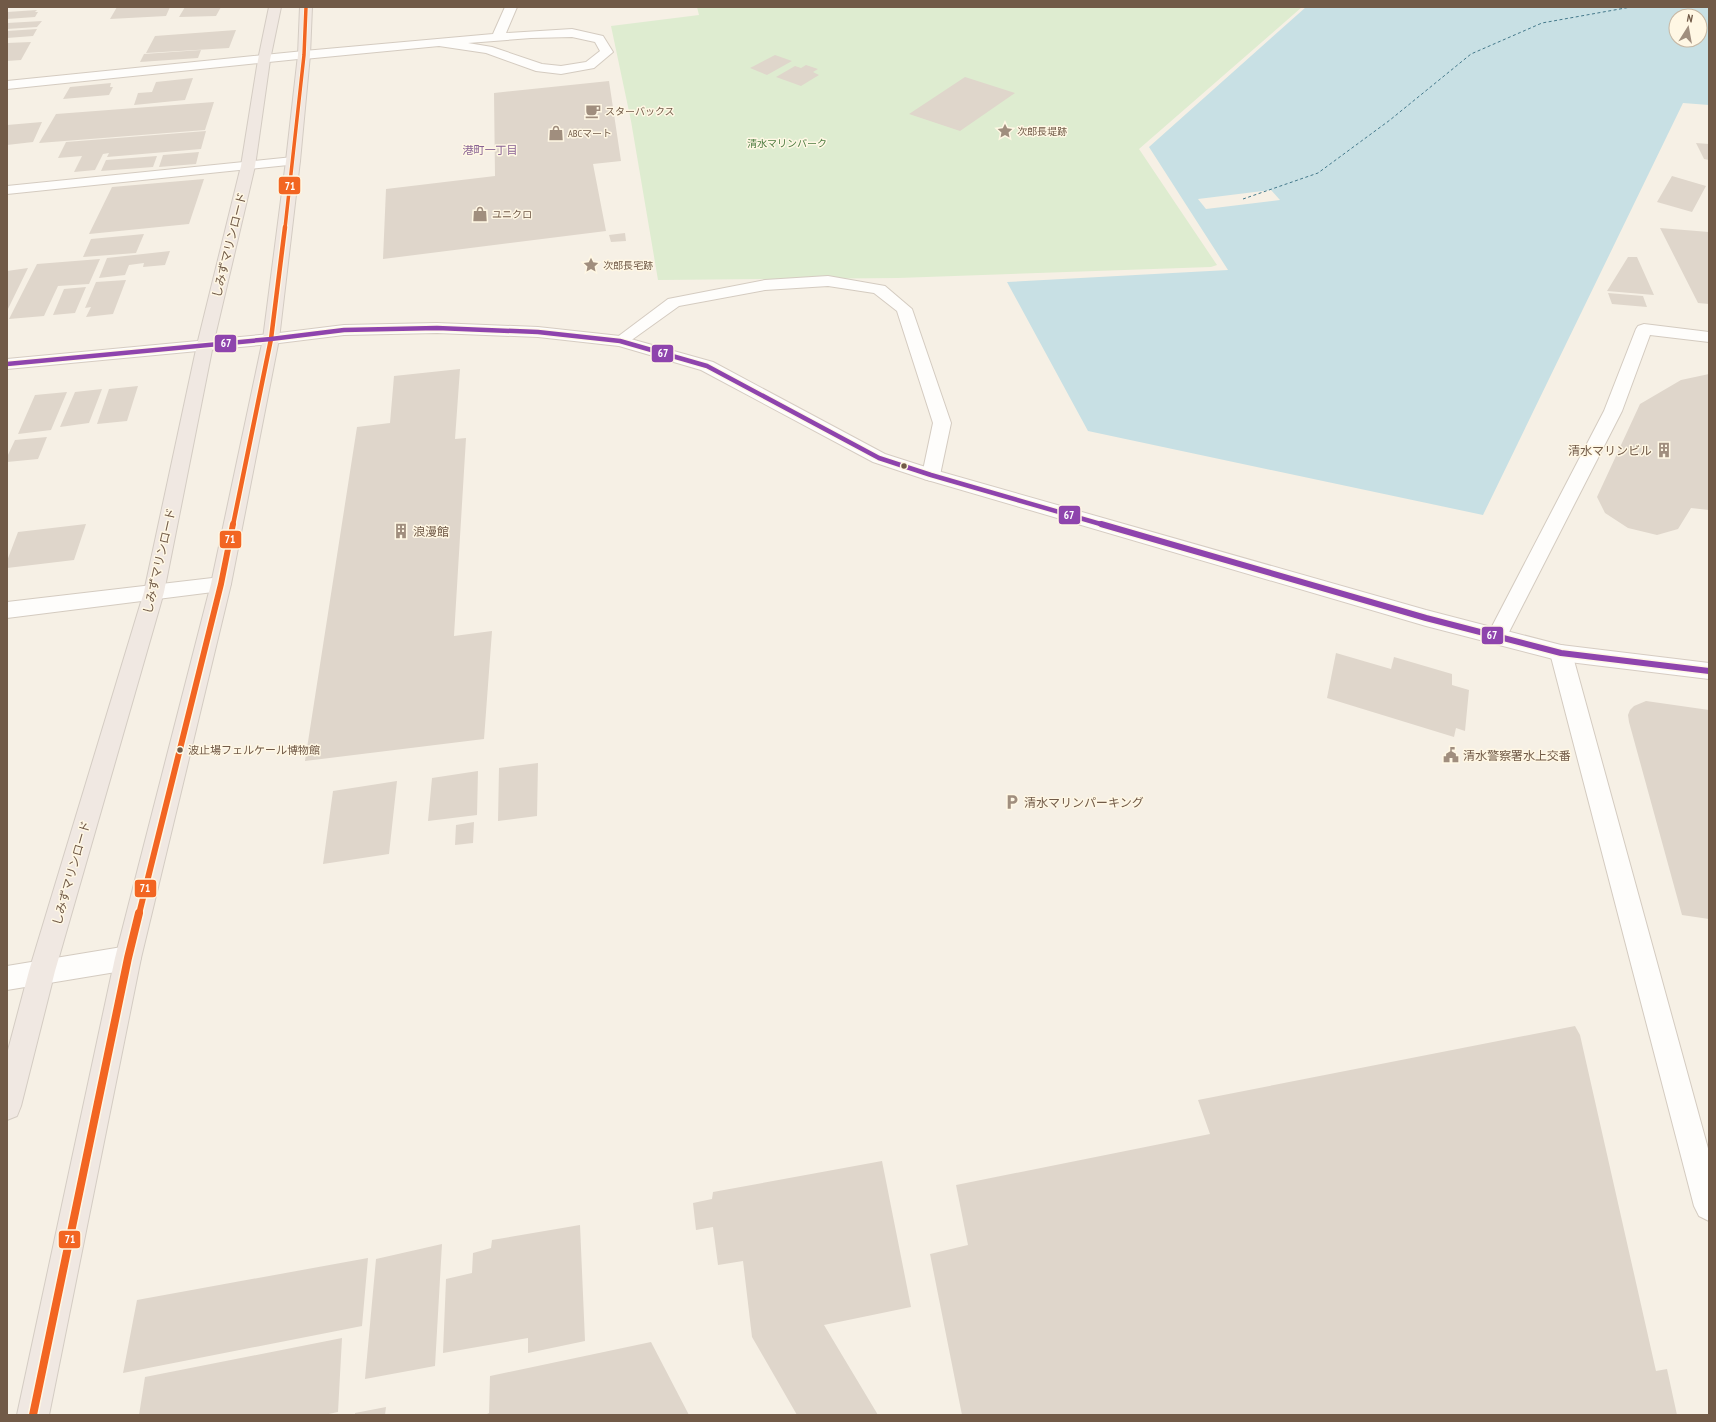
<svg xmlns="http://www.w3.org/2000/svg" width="1716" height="1422" font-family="'PT Sans Narrow','Noto Sans JP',sans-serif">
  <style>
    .green { fill: #deecd0 }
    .water { fill: #c8e0e4; fill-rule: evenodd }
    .pier { fill: #f6f0e5 }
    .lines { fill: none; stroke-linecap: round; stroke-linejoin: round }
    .ferry { stroke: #44798b; stroke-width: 1; stroke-dasharray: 3 2.5; stroke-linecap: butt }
    .building { fill: #dfd6cb }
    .lane-casing { stroke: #d4cbc0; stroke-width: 2 }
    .street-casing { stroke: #d4cbc0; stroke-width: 2 }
    .secondary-casing { stroke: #d6ccc2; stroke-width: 2 }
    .highway-casing { stroke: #d4ccc3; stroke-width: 2 }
    .lane { fill: #fefdfb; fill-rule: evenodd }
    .street { fill: #fefdfb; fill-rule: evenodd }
    .secondary { fill: #fefdfb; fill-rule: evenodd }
    .highway { fill: #f0e8e2; fill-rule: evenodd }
    .bus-1-far3-casing { stroke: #fff7e4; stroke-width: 5 }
    .bus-1-far2-casing { stroke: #fff7e4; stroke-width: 7 }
    .bus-1-far1-casing { stroke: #fff7e4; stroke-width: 9 }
    .bus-1-casing { stroke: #fff7e4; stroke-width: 11 }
    .bus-2-far1-casing { stroke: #fff7e4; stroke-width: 7 }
    .bus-2-casing { stroke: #fff7e4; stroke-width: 9 }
    .bus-1-far3 { stroke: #f26522; stroke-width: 3.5 }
    .bus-1-far2 { stroke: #f26522; stroke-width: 4.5 }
    .bus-1-far1 { stroke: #f26522; stroke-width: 6 }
    .bus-1 { stroke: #f26522; stroke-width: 8 }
    .bus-2-far1 { stroke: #8e44ad; stroke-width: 4.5 }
    .bus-2 { stroke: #8e44ad; stroke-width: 6 }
    .bus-dot { fill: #715a47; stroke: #fff7e4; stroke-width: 1.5 }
    .labels { text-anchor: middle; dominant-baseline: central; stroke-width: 3; stroke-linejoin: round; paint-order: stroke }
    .far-poi-label { font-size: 10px; fill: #715a47; stroke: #fff7e4; text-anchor: start }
    .far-park-label { font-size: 10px; fill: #4e7d42; stroke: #fff7e4 }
    .far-neighbourhood-label { font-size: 11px; fill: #896395; stroke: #fff7e4 }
    .bus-label { font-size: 11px; fill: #715a47; stroke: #fff7e4; text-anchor: start }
    .street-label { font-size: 12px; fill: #715a47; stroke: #fff7e4 }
    .poi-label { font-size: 12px; fill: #715a47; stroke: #fff7e4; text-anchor: start }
    .line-badge { stroke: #fff7e4; stroke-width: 1.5 }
    .badge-label { font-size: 11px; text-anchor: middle; font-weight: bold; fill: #fff }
  </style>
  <rect width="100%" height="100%" fill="#f6f0e5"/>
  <path class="green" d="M697,7H1302L1139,149L1217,265L1211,267L898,278L658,280L631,121L611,26L699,15Z"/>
  <path class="water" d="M1306,7H1709V105L1683,103L1483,515L1088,431L1007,282L1228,270L1149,147ZM1676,16H1700V40H1676Z"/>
  <path class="pier" d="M1271,190L1280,200L1206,209L1198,199Z"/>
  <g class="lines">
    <path class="ferry" d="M1243,199L1318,173L1390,120L1471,54L1542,23L1631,7"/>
  </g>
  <path class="building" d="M117,7H170L166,16L110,19Z
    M185,7H221L216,16L179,17Z
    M37,10L35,12H38L35,17L7,19V12Z
    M42,21L37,27L7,29V23Z
    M37,29L33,36L7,38V31Z
    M236,30L229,48L146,53L155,36Z
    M31,42L21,60L7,61V43Z
    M201,50L198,58L140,62L144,54Z
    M775,55L792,61L767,75L750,68Z
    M806,65L818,69L813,72L819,75L801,86L776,77L795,66L801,68Z
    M965,77L1015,93L960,131L909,114Z
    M193,78L185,100L134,105L138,93L152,92L156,82Z
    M609,81L621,161L593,164L606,231L383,259L386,189L495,176L494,93Z
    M111,83L110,87H113L109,95L63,99L70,87Z
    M214,102L205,130L39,143L56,114Z
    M42,122L33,142L7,145V125Z
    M206,131L201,149L107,157L109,153L103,154L95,170L74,172L82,156L58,158L66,142Z
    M1696,143L1709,144V160L1704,159Z
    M199,152L196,164L159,167L163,155Z
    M157,156L153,167L101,171L106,160Z
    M1672,176L1706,186L1692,212L1657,202Z
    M204,179L189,224L89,234L112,187Z
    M1660,228L1709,232V304L1698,303Z
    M625,233L626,241L611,242L609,235Z
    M144,234L136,253L83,257L91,239Z
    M170,251L165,265L143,267L144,263L129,265L125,275L99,278L107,258Z
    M1628,257H1637L1654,295L1607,291Z
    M100,259L89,284L58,286L44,316L9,319L37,264Z
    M28,268L7,311V271Z
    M126,280L113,314L86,317L91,307L85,308L96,282Z
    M86,287L75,313L53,315L64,289Z
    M1608,293L1643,296L1647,307L1612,304Z
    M460,369L455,439L466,438L454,636L492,631L484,739L305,761L357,427L390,423L394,376Z
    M1709,374V510L1691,508L1678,529L1657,535L1628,528L1605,513L1597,497L1640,404L1681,380Z
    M138,386L127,421L97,424L109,389Z
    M102,389L89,423L60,427L75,392Z
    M67,392L51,430L18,434L35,395Z
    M47,437L38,459L7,462V457L15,440Z
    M86,524L74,560L7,568V561L18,532Z
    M1336,653L1391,669L1394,657L1452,674V685L1469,690L1465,731L1456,728L1454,737L1327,698Z
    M1646,701L1709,710V919L1682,915L1629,722L1628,715L1630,710L1634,706Z
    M538,763L537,816L498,821L499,768Z
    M478,771L477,815L428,821L432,778Z
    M397,781L389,854L323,864L333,791Z
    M474,822L473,843L455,845L456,825Z
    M1575,1026L1580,1035L1656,1371L1667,1369L1677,1415H962L930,1254L968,1245L956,1185L1210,1134L1198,1100Z
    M882,1161L911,1307L824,1325L878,1415H797L752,1337L743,1261L718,1265L713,1227L696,1230L693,1203L712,1199L713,1192Z
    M580,1225L585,1341L528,1353V1338L443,1353L446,1279L472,1273L473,1253L491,1248L492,1240Z
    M442,1244L435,1366L365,1379L376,1259Z
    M368,1258L362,1326L123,1373L137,1300Z
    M342,1338L338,1412L324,1415H139L145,1377Z
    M651,1342L689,1415H485L489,1413L490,1376Z
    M386,1407L385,1415H355V1413Z"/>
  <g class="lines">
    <defs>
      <path id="lane" d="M505,7H517L506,33L572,29L603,36L613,52L594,68L561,74L536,71L486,53L439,46L304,59L298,55L304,51L493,34ZM572,37L595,42L600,51L586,62L561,66L542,64L492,47L468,43L531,38Z"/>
      <path id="street" d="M304,51L308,52L310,55L308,58L7,89V81Z
        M293,157L298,158L300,161L298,164L7,194V186Z
        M828,276L885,286L912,309L951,423L940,475L938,479L931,481L924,479L922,475L933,423L897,311L874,293L828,286L765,290L679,306L626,344L620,346L614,344L612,341L668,299L765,280Z
        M1644,324L1709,332V342L1650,335L1622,411L1507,636L1504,642L1497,644L1490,642L1487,636L1604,411L1636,329L1638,326Z
        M221,577L228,579L231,584L228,589L221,591L7,618V602Z
        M1561,645L1568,647L1572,653L1709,1152V1221L1699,1216L1694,1206L1550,653L1554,647Z
        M128,946L137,949L141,958L137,967L128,970L7,990V966Z"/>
      <path id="secondary" d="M437,323L538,327L620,336L713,362L885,454L938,471L1426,610L1561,645L1709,663V679L1561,661L1426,626L924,479L873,462L701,370L619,346L538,337L437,333L344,335L271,344L7,369V359L271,334L344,325Z"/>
      <path id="highway" d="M269,7H281L270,60L255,166L213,345L164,592L55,971L21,1106L17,1116L7,1120V1054L29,971L144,592L197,345L241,166L258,60Z
        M300,7H312L310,55L300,161L279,339L231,584L141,958L49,1415H17L115,958L211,584L263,339L286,161L298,55Z"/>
    </defs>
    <use href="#lane" class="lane-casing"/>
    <use href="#street" class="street-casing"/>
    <use href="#secondary" class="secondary-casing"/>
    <use href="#highway" class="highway-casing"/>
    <use href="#lane" class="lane"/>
    <use href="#street" class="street"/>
    <use href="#secondary" class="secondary"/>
    <use href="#highway" class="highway"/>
    <defs>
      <path id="bus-1-far3" d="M285,228L304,55L306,7"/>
      <path id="bus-1-far2" d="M233,525L271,339L285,227"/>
      <path id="bus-1-far1" d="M139,914L221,584L233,524"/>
      <path id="bus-1" d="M33,1415L128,958L139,913"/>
      <path id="bus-2-far1" d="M7,364L271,339L344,330L437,328L538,332L620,341L707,366L879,458L931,475L1104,525"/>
      <path id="bus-2" d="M1101,524L1426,618L1561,653L1709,671"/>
    </defs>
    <use href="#bus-1-far3" class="bus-1-far3-casing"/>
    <use href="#bus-1-far2" class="bus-1-far2-casing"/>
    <use href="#bus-1-far1" class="bus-1-far1-casing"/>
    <use href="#bus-1" class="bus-1-casing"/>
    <use href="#bus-2-far1" class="bus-2-far1-casing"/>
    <use href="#bus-2" class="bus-2-casing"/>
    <use href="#bus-1-far3" class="bus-1-far3"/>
    <use href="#bus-1-far2" class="bus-1-far2"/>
    <use href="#bus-1-far1" class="bus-1-far1"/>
    <use href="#bus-1" class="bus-1"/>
    <use href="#bus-2-far1" class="bus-2-far1"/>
    <use href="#bus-2" class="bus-2"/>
  </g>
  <defs>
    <symbol id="cafe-bare" viewBox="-9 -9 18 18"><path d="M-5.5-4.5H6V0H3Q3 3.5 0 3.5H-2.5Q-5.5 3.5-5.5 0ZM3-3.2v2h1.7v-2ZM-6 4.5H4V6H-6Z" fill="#a08e7e" stroke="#fff7e4" stroke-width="2.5" paint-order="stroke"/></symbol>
    <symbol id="sight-bare" viewBox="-9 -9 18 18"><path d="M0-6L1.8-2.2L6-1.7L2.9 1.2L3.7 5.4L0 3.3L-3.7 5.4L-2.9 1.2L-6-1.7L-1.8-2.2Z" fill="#a08e7e" stroke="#fff7e4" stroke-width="2.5" paint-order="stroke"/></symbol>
    <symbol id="shop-bare" viewBox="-9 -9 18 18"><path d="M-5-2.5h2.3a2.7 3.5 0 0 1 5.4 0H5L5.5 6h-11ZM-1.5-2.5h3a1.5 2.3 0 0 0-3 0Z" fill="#a08e7e" stroke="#fff7e4" stroke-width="2.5" paint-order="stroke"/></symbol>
    <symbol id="building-bare" viewBox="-9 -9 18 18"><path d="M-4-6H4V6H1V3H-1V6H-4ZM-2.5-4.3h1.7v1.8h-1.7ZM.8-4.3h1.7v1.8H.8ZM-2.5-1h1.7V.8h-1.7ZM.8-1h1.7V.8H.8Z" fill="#a08e7e" stroke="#fff7e4" stroke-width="2.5" paint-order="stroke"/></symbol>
    <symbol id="civic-bare" viewBox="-9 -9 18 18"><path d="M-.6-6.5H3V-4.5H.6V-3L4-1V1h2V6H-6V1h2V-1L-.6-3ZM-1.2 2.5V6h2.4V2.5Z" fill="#a08e7e" stroke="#fff7e4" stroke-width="2.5" paint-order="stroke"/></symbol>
    <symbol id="parking-bare" viewBox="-9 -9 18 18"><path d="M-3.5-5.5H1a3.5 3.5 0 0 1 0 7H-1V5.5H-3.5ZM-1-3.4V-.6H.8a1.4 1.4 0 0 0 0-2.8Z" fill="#a08e7e" stroke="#fff7e4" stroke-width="2.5" paint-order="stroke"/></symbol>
  </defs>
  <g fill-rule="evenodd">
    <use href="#cafe-bare" x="582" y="100" width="22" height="22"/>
    <use href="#sight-bare" x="994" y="120" width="22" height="22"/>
    <use href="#shop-bare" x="545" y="122" width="22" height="22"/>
    <use href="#shop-bare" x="469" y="203" width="22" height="22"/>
    <use href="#sight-bare" x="580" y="254" width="22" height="22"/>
    <use href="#building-bare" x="1653" y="439" width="22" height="22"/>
    <use href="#building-bare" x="390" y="520" width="22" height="22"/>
    <use href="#civic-bare" x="1440" y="744" width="22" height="22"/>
    <use href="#parking-bare" x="1001" y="791" width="22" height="22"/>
  </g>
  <g class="bus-dot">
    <circle cx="904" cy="466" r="3.5"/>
    <circle cx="180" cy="750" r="3.5"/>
  </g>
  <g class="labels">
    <g class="far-poi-label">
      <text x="605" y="111">スターバックス</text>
      <text x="1017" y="131">次郎長堤跡</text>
      <text x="568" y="133">ABCマート</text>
      <text x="492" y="214">ユニクロ</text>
      <text x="603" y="265">次郎長宅跡</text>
    </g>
    <g class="far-park-label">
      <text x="787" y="143">清水マリンパーク</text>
    </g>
    <g class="far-neighbourhood-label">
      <text x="490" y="150">港町一丁目</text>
    </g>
    <g class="bus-label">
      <text x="188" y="750">波止場フェルケール博物館</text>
    </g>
    <g class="street-label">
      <text transform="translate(229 245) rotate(-76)">しみずマリンロード</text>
      <text transform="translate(159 561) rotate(-77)">しみずマリンロード</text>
      <text transform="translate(71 873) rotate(-74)">しみずマリンロード</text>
    </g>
    <g class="poi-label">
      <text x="1652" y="450" text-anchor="end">清水マリンビル</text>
      <text x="413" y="531">浪漫館</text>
      <text x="1463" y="755">清水警察署水上交番</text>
      <text x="1024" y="802">清水マリンパーキング</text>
    </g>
  </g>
  <g class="line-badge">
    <rect x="278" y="176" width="23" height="19" rx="4" fill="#f26522"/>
    <rect x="214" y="334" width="23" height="19" rx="4" fill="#8e44ad"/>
    <rect x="651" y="344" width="23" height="19" rx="4" fill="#8e44ad"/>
    <rect x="1058" y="505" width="23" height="20" rx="4" fill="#8e44ad"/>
    <rect x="219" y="530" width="23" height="19" rx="4" fill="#f26522"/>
    <rect x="1481" y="626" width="23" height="19" rx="4" fill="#8e44ad"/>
    <rect x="134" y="879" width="23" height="19" rx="4" fill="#f26522"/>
    <rect x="58" y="1230" width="23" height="19" rx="4" fill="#f26522"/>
  </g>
  <g class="badge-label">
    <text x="290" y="190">71</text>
    <text x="226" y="347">67</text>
    <text x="663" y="357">67</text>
    <text x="1069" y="519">67</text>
    <text x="230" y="543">71</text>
    <text x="1492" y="639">67</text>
    <text x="145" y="892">71</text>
    <text x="70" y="1243">71</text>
  </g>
  <rect width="1716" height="1422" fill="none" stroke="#715a47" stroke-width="16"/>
  <g transform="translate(1688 28) rotate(11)"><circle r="19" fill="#fff7e4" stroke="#c6b8a5"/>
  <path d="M0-3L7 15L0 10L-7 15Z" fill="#a08e7e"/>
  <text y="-6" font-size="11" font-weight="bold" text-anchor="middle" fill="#715a47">N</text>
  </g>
</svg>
